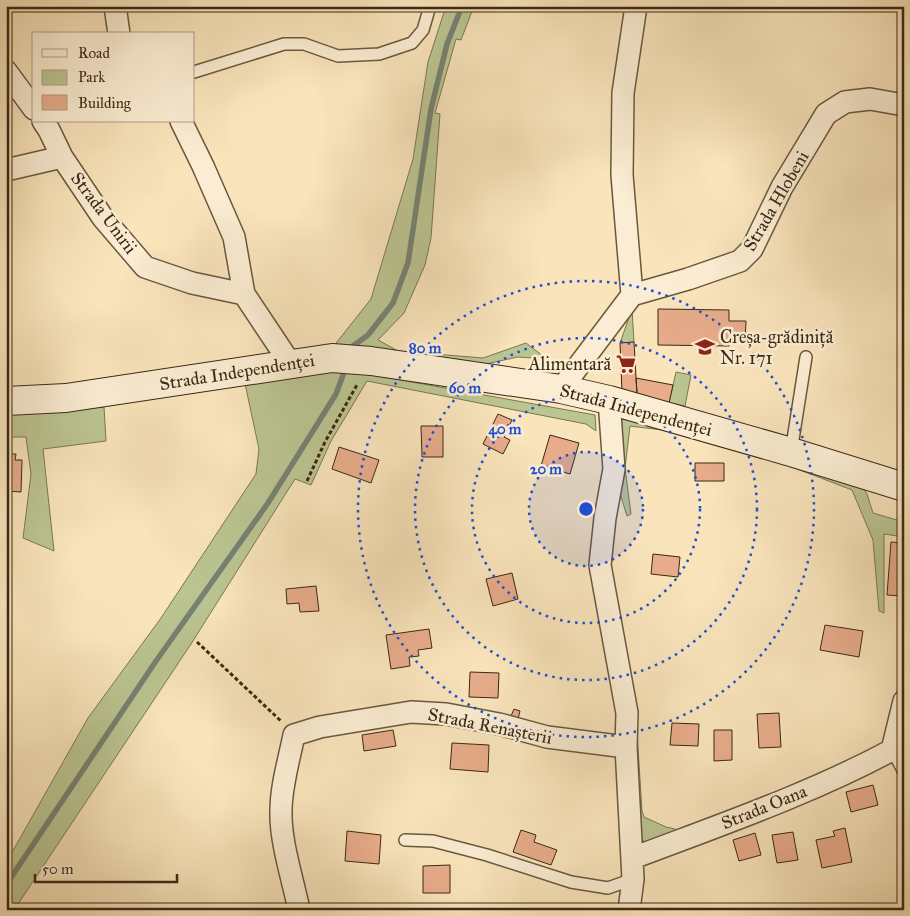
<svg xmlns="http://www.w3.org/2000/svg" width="910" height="916" font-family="'IM FELL Great Primer',serif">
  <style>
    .green { fill: #bbc592; stroke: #7a7753 }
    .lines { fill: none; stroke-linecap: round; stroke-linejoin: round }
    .stream { stroke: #768273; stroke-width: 5.5 }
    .building { fill: #e8ac8b; stroke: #3a2914 }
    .service-casing { stroke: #6a583e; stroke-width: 14 }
    .minor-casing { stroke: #6a583e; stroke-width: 24 }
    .secondary-casing { stroke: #3a2914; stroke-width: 30 }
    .path { stroke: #3a2914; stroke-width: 3; stroke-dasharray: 4 2.5; stroke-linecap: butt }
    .service { stroke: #fbedd3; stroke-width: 11 }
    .minor { stroke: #fbedd3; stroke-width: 21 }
    .secondary { stroke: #fbedd3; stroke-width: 28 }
    .ring { fill: none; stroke: #1d4ed8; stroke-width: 2.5; stroke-dasharray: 2.5 5 }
    .labels { text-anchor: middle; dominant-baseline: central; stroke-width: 5; stroke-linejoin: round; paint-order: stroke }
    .street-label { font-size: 18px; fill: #3a2914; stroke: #fbedd3 }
    .poi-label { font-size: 18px; fill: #3a2914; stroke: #fbedd3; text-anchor: start }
    .centre { fill: #1d4ed8; stroke: #fbedd3; stroke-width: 2.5 }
    .ring-label { font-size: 15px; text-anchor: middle; font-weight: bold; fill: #1d4ed8; stroke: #fbedd3; stroke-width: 5; stroke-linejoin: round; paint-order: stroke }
  </style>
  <rect width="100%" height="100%" fill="#f9e4bb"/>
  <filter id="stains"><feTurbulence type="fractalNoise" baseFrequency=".004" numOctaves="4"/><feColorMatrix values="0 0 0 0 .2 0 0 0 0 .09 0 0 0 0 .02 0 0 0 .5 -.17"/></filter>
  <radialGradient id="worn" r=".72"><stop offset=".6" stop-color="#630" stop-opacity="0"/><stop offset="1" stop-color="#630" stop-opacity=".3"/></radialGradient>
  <path class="green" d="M446,6H474L461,40L456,39L435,113L440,114L431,238L425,265L404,313L378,340L398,351L483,358L526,343L547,359L518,357L467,368L333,347L371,299L413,159L428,62Z
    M632,309L634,342L620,343Z
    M327,368L362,373L595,415L596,431L586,424L367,381L331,441L311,485L295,479L191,644L14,910H6V863L88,718L161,618L256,474L259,449L244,379Z
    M676,372L691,375L685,406L669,403Z
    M104,407L106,441L43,449L54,551L23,538L31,474L26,437H6V411Z
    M619,419L661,423L662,430L630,426L625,468L631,514L627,516L619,490Z
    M758,454L863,488L867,494L873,513L904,522V537L884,534V613L879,611L873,540L852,490Z
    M637,731L642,811L644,817L666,827L679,830L657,843L644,842L639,835L634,753Z"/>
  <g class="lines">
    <path class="stream" d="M351,351L353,346L368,335L393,303L408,263L431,109L447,44L462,6
      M6,885L156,661L268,503L336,394L346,367"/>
  </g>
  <path class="building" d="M658,309L729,310V321H746L745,342L729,341V346L658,345Z
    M634,342L637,394L622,392L620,343Z
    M636,378L673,385L669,403L637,394Z
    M498,414L512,420L504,437L510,440L503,454L483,444Z
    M421,426H443V457H422Z
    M550,435L579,443L570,474L541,466Z
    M339,447L379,460L371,483L332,469Z
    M6,454H16L15,460H22L21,492L6,491Z
    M695,463H724V481H695Z
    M891,542L904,543L903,596L887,595Z
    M653,554L680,557L678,577L651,574Z
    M512,573L518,599L493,606L486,579Z
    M316,586L319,611L300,612L299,603L287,604L286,589Z
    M825,625L863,631L859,657L820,650Z
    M429,629L432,648L418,650L419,656L409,657L410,666L391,669L386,635Z
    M470,672L499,673L498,698L469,697Z
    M514,709L520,711L518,719L511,716Z
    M779,713L781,747L759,748L757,714Z
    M672,723L699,724L698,746L670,745Z
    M393,730L396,746L364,751L362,735Z
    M714,730H732V760L714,761Z
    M452,743L489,745L488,772L450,769Z
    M873,785L878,805L851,812L846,792Z
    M845,828L852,862L822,868L816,840L835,836L833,831Z
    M521,830L536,835L534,842L557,850L551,865L513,852Z
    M347,831L381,835L379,864L345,861Z
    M793,832L798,860L777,863L772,835Z
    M755,833L761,855L739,861L733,840Z
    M450,865V893H423V866Z
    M454,905V910H421V906Z"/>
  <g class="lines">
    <defs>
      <path id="service" d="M194,72L284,44H304L338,56L379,54L412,43L423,30L430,6
        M791,452L806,357
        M892,750L904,772
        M405,840L433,841L487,855L571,882L608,888L633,879"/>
      <path id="minor" d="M115,6L119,34
        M6,71L34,109
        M43,121L49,130L62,157L103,218L145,267L192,283L244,294L290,363
        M181,121L203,166L234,237L244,294
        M6,170L62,157
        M632,295L688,279L740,261L752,249L782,187L826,114L845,102L870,99L904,105
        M561,389L632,295L622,175L623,93L636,6
        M609,400L614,469L605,518L600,565L627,713L626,747L633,879L629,910
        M633,858C720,825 810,794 892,750L904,701
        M299,910C293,880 280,841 281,811C281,786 289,760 294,735L320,727L411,712L446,714L499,724L547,737L626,747"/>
      <path id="secondary" d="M6,401L66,398L332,358L371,361L561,389L609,400L791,452L904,487"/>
    </defs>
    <use href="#service" class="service-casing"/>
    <use href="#minor" class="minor-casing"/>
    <use href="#secondary" class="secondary-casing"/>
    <path class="path" d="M307,481L325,442L358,383
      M197,642L282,722"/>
    <use href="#service" class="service"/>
    <use href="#minor" class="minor"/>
    <use href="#secondary" class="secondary"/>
  </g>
  <circle cx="586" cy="509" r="57" fill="#1d4ed8" fill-opacity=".12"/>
  <g class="ring">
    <circle cx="586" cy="509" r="57"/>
    <circle cx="586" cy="509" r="114"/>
    <circle cx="586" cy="509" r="171"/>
    <circle cx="586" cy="509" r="228"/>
  </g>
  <defs>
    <symbol id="school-bare" viewBox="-9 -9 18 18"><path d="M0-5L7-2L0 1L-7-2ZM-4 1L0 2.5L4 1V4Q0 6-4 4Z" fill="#8f2418" stroke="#fbedd3" stroke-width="2.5" paint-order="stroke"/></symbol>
    <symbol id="supermarket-bare" viewBox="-9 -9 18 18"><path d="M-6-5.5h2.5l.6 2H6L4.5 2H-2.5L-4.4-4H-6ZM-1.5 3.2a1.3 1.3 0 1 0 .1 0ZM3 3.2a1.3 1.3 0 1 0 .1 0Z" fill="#8f2418" stroke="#fbedd3" stroke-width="2.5" paint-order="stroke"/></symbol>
  </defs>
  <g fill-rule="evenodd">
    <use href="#school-bare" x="691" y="333" width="28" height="28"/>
    <use href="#supermarket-bare" x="612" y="350" width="28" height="28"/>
  </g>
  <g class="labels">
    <g class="street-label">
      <text transform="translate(776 201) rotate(-60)">Strada Hlobeni</text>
      <text transform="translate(104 213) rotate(53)">Strada Unirii</text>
      <text transform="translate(237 372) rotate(-9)">Strada Independenței</text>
      <text transform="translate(636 410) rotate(15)">Strada Independenței</text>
      <text transform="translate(490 726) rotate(11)">Strada Renașterii</text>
      <text transform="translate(764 807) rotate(-22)">Strada Oana</text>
    </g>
    <g class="poi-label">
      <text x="720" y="337">Creșa-grădiniță<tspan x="720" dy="21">Nr. 171</tspan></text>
      <text x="611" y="364" text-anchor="end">Alimentară</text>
    </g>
  </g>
  <circle cx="586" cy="509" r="8" class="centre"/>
  <g class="ring-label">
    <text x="425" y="353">80 m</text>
    <text x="465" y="393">60 m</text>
    <text x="505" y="434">40 m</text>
    <text x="546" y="474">20 m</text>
  </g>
  <rect width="910" height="916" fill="none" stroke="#f9e4bb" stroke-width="25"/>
  <rect x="8" y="8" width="895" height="901" fill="none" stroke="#3a2914" stroke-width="2.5"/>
  <rect x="12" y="12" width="885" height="891" fill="none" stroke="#3a2914"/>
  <rect x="32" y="32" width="162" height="90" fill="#fbedd3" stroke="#ae9f87"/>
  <rect x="42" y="49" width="25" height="8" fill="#fbedd3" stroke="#ae9f87"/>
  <text x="78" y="58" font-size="15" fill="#3a2914">Road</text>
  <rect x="42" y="70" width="25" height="15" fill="#bbc592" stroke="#ae9f87"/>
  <text x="78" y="82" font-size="15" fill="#3a2914">Park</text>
  <rect x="42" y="95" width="25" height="15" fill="#e8ac8b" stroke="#ae9f87"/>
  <text x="78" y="108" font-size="15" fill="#3a2914">Building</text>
  <path d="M35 874v8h142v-8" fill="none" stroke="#3a2914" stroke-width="2.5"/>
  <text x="42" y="874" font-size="15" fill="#3a2914" stroke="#fbedd3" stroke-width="4" paint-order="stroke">50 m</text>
  <rect width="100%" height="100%" filter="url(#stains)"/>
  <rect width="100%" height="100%" fill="url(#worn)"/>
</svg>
